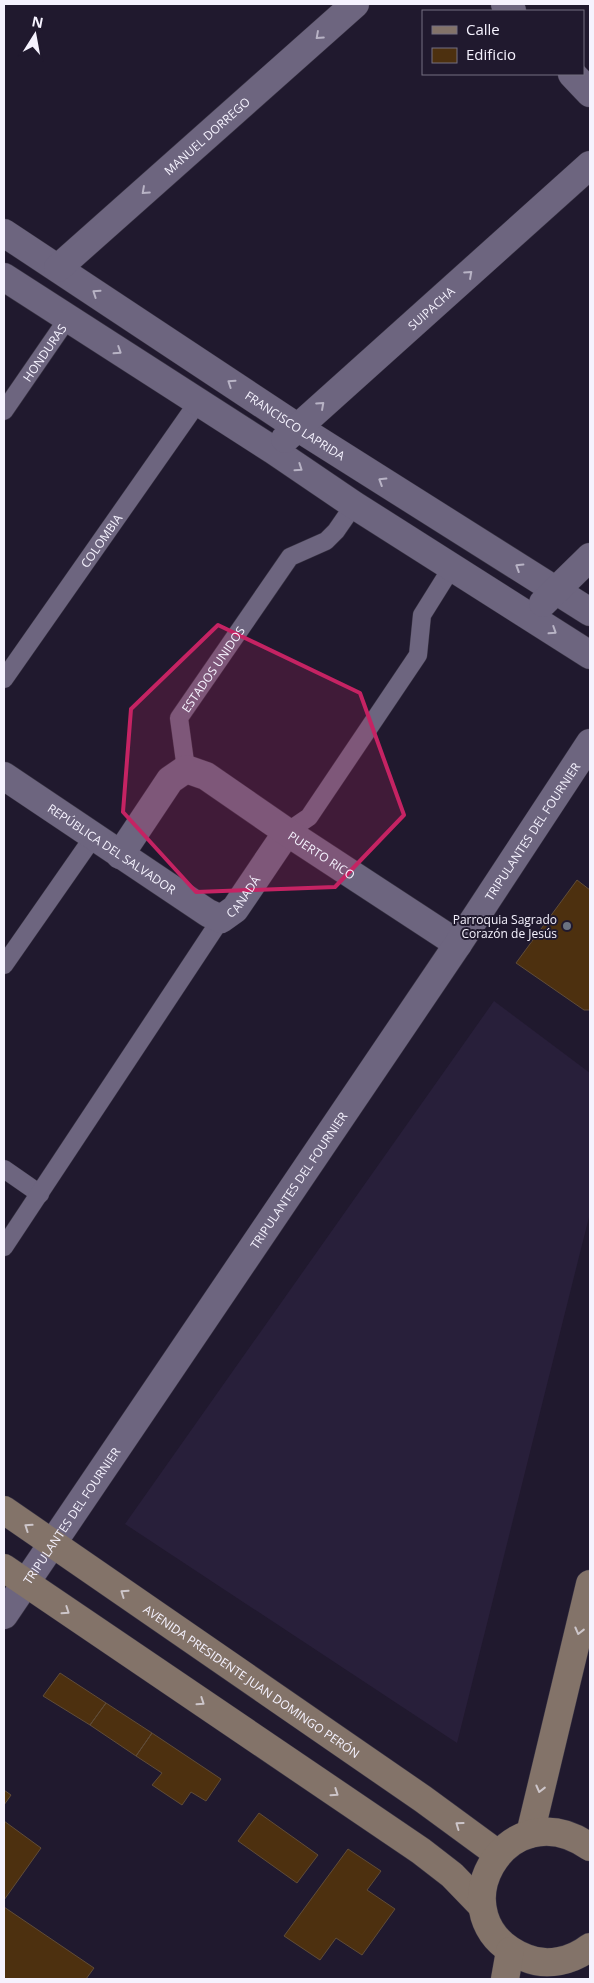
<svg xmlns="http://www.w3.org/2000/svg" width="594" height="1983" font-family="'Open Sans',sans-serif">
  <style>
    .built { fill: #281f3a }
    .building { fill: #4d300f; stroke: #604c38 }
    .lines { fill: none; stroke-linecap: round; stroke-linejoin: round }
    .lane-casing { stroke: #393444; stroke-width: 19 }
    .street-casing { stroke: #393444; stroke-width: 29 }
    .secondary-casing { stroke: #393444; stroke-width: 29 }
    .lane { stroke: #6d657f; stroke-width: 18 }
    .street { stroke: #6d657f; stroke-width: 28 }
    .secondary { stroke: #837369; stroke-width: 28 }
    .oneway { stroke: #b8b3c5 }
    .oneway2 { stroke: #cdc6ca }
    .marked { fill: #c52363; fill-opacity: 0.2; stroke: #c52363; stroke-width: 4; stroke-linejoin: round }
    .worship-dot { fill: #6b7280; stroke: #20192e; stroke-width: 2 }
    .labels { text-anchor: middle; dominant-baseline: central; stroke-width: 4; stroke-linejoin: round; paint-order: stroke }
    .street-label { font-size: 12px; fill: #f5f2fe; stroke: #20192e }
    .poi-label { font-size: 12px; fill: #f5f2fe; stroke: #20192e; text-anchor: end }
  </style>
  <rect width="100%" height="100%" fill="#20192e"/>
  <path class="built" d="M494,1001L590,1073V1213L457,1743L125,1524Z"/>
  <path class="building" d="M577,880L590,890V1010H584L516,963Z
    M60,1673L106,1703L90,1725L43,1696Z
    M106,1703L152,1733L136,1756L90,1725Z
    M152,1733L221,1779L206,1801L191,1792L182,1805L152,1785L162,1773L136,1756Z
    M4,1790L11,1795L4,1805Z
    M259,1813L318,1855L297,1883L238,1841Z
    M4,1821L41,1848L4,1900Z
    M348,1849L381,1871L367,1890L395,1909L362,1955L336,1938L320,1960L284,1936Z
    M4,1907L94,1968L86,1979H4Z"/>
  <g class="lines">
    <defs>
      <g id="lane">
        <path id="s1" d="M4,411L68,318"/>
        <path id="s2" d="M4,679L198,402"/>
        <path id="s3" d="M186,769L179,718L290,557L326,541L336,531L354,505"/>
        <path d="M287,832L309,817L418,655L422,615L452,567"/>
        <path d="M4,965L94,836"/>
        <path d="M4,1169L40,1194"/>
        <path d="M4,1247L221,919"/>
      </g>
      <g id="street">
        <path d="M505,4L512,11"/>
        <path d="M572,74L590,93"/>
        <path id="s4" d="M4,233L297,427L590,612"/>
        <path id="s5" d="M58,268L355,4"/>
        <path d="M4,277L273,450L354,505L590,655"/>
        <path id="s6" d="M285,439L590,165"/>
        <path d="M543,603L590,557"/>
        <path id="s7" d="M4,776L208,913L221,919L235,909L287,832"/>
        <path id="s8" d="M120,855L170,780L186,769L206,776L287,832L458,944"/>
        <path id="s9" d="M4,1615L458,944L590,743"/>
      </g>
      <g id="secondary">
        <path id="s10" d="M4,1510L423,1799L498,1854"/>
        <path d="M4,1568L421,1851L452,1875L482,1906"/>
        <path d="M530,1834L590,1584"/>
        <path d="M590,1847C505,1787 432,1920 526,1958C547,1967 572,1961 590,1947"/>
        <path d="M505,1979L510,1951"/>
      </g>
    </defs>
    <use href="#lane" class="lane-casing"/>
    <use href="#street" class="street-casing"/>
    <use href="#secondary" class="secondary-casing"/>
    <use href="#lane" class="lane"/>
    <use href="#street" class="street"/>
    <use href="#secondary" class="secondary"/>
  </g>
  <defs><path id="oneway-chevron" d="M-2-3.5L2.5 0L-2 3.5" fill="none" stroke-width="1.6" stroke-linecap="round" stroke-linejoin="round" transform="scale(1.25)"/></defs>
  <g class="oneway">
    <use href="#oneway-chevron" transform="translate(319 36) rotate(138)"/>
    <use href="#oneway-chevron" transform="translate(145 191) rotate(138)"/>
    <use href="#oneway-chevron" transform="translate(469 274) rotate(-42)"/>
    <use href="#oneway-chevron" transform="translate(96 293) rotate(-146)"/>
    <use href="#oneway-chevron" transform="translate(118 351) rotate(33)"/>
    <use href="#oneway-chevron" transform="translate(231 383) rotate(-146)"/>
    <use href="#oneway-chevron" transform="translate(321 405) rotate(-42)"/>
    <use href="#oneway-chevron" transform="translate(299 468) rotate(34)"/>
    <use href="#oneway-chevron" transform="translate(382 481) rotate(-148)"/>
    <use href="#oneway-chevron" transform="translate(519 567) rotate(-148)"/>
    <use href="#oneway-chevron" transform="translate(553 631) rotate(33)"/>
  </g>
  <g class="oneway2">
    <use href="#oneway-chevron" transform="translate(28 1527) rotate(-145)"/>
    <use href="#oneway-chevron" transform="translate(124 1593) rotate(-145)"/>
    <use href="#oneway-chevron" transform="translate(66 1611) rotate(34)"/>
    <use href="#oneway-chevron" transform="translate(579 1631) rotate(104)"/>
    <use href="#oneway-chevron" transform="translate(201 1702) rotate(34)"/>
    <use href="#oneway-chevron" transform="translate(540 1789) rotate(104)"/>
    <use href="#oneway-chevron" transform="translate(335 1793) rotate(34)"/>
    <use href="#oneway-chevron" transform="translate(459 1825) rotate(-144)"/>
  </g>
  <path class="marked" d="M218,625L360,693L404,815L335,887L196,892L123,812L131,709Z"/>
  <circle class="worship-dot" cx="567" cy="926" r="5"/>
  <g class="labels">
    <g class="street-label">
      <text stroke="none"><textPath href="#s5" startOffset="199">MANUEL DORREGO</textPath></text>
      <text stroke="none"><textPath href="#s6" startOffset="196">SUIPACHA</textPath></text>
      <text stroke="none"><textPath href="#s1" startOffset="71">HONDURAS</textPath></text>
      <text stroke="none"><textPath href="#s4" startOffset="349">FRANCISCO LAPRIDA</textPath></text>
      <text stroke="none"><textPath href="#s2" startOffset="169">COLOMBIA</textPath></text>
      <text stroke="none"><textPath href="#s3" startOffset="111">ESTADOS UNIDOS</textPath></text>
      <text stroke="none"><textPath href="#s9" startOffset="945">TRIPULANTES DEL FOURNIER</textPath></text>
      <text stroke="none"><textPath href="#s7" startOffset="130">REPÚBLICA DEL SALVADOR</textPath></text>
      <text stroke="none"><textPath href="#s8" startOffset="271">PUERTO RICO</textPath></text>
      <text stroke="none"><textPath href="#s7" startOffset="292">CANADÁ</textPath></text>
      <text stroke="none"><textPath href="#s9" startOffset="525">TRIPULANTES DEL FOURNIER</textPath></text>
      <text stroke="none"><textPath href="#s9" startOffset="120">TRIPULANTES DEL FOURNIER</textPath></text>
      <text stroke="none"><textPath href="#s10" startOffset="301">AVENIDA PRESIDENTE JUAN DOMINGO PERÓN</textPath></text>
    </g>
    <g class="poi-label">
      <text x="557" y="919">Parroquia Sagrado<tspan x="557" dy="14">Corazón de Jesús</tspan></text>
    </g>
  </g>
  <rect width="594" height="1983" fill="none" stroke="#f5f2fe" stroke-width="10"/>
  <rect x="422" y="10" width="162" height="65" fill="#20192e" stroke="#757081"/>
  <rect x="432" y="26" width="25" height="8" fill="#837369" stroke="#757081"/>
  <text x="466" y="35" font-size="15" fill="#f5f2fe">Calle</text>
  <rect x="432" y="48" width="25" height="15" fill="#4d300f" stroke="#757081"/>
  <text x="466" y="60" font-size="15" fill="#f5f2fe">Edificio</text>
  <g transform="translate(35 35) rotate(11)" stroke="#20192e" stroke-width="4" paint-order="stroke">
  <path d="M0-4L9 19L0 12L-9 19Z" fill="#f5f2fe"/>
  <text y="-8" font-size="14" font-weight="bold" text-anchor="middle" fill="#f5f2fe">N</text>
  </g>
</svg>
